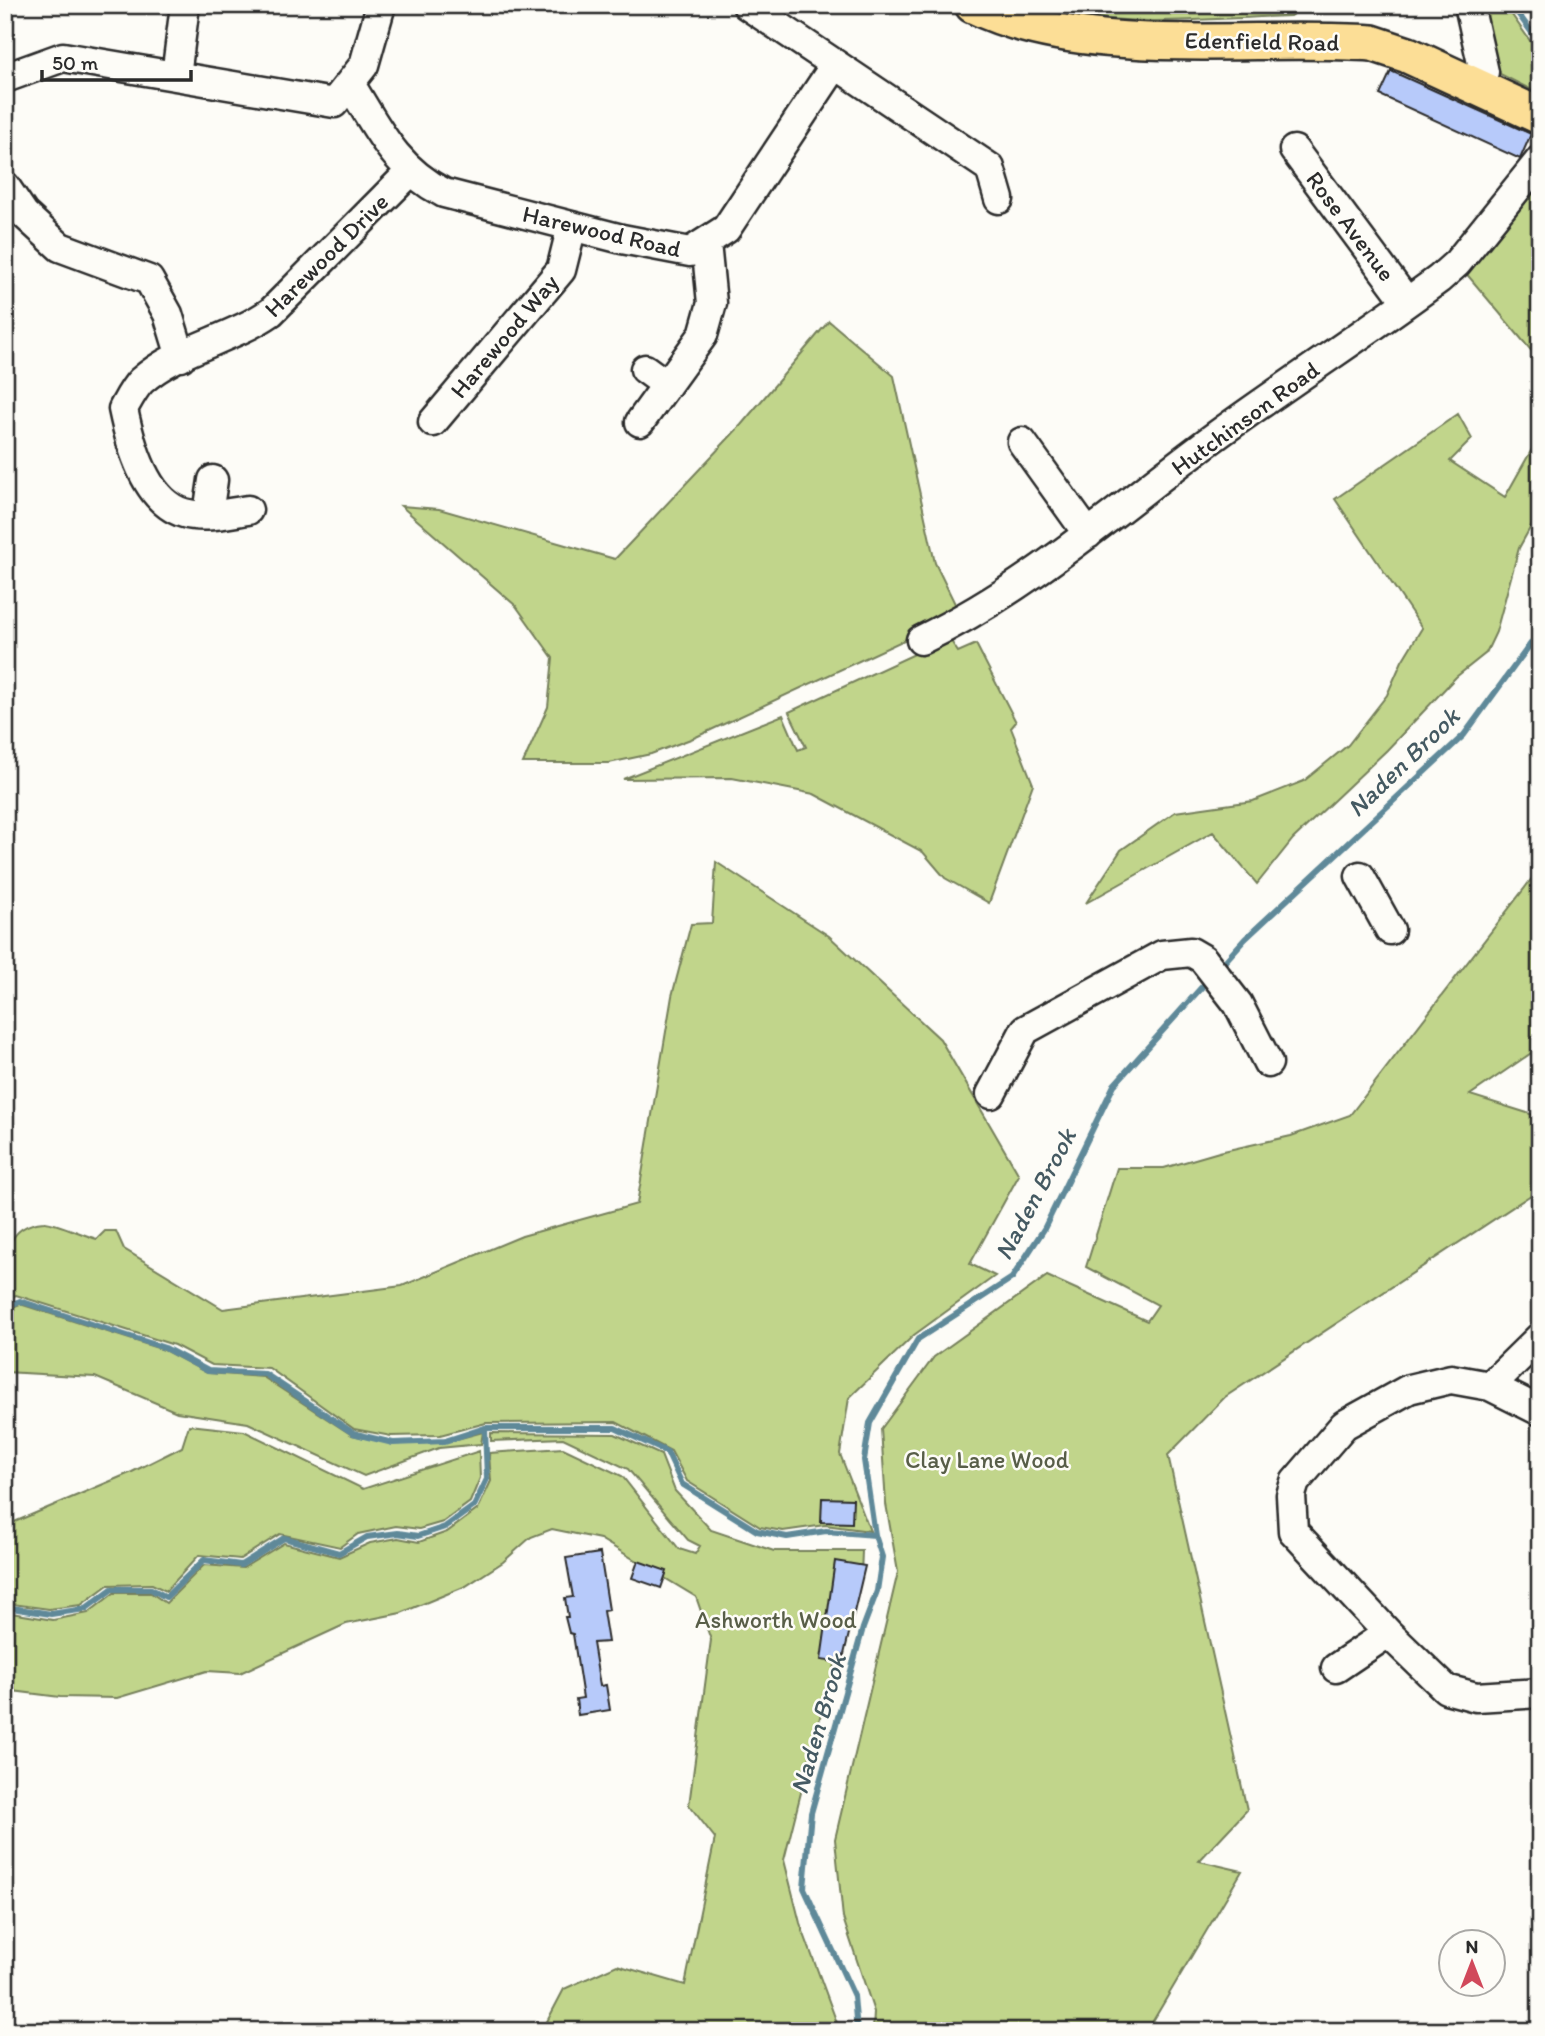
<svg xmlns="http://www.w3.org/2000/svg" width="1545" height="2036" font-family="Itim,sans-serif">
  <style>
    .green { fill: #c1d58b; stroke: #76805b; stroke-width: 2 }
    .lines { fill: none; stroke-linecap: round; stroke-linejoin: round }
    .stream { stroke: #5f8999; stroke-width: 6 }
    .building { fill: #b7cafa; stroke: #2b2b2b; stroke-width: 2 }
    .minor-casing { stroke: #2b2b2b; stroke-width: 33 }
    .major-casing { stroke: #2b2b2b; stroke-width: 40 }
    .minor { stroke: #fdfcf7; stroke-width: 28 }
    .major { stroke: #fcde96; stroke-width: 35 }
    .labels { text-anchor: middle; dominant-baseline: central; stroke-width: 5; stroke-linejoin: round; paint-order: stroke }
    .street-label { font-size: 24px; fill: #2b2b2b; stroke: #fdfcf7 }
    .park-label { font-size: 24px; fill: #585e48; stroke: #fdfcf7 }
    .water-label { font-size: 26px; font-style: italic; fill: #455a62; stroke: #fdfcf7 }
  </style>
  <rect width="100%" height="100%" fill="#fdfcf7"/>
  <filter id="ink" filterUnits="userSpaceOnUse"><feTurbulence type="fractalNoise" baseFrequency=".0143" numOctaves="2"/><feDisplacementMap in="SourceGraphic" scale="14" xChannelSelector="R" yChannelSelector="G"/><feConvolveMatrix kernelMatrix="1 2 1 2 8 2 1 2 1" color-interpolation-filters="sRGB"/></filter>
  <g filter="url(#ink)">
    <path class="green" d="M1036,5H1307L1290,16C1206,18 1117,31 1036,5Z
      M1481,5H1505L1540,55V94L1500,74Z
      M1525,186L1540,193V361L1459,265Z
      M829,321L894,376L935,563L960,614L696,737L651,754L609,763H523L548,707L553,658L516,606L401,506L439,509L615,559L741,425Z
      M1458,414L1472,439L1450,461L1505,497L1540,435V510L1519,548L1496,632L1486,653L1456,677L1387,750L1293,839L1257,884L1213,832L1086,903L1121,850L1175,812L1253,801L1304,781L1348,745L1387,695L1402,661L1422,628L1335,499Z
      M949,638L958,652L976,644L1016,722L1011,728L1033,784L989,903L945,878L923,852L814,794L732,778L623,779L783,715L798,750L806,747L789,712Z
      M716,862L829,936L940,1039L1019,1175L970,1264L995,1276L914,1335L849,1398L840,1454L870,1531L825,1525L783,1531L760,1527L687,1481L671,1451L616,1422L486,1423L440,1435L391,1436L354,1429L269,1368L212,1365L174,1345L16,1295L5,1300C5,1266 0,1225 44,1222C53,1221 85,1236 97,1239L105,1231H116L124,1249L223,1309L402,1286L522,1236L637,1204L672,996L691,924L712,923Z
      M1540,868V1047L1470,1095L1540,1117V1189L1225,1397L1168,1455L1247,1810L1199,1861L1242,1871L1153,2021L1168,2031H873L874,2012L843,1918L835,1839L898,1572L886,1504L881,1429L934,1357L1047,1276L1147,1321L1158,1305L1086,1267L1117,1168H1164L1219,1152L1291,1136L1350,1115Z
      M20,1304L164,1350L207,1373L263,1377L352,1435L394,1444L446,1442L483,1432L481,1444L439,1448L364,1476L248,1423L177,1412L95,1377L5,1372V1310Z
      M189,1425L244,1431L363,1489L479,1451L480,1478L470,1502L443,1522L419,1529L396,1526L358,1534L340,1547L280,1534L240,1559L199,1555L166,1591L152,1584L108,1585L81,1605L49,1609L5,1603V1526L132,1472L182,1447Z
      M491,1433L615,1434L661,1455L675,1491L711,1530L774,1551H862L861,1575L821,1713L784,1860L800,1923L840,2031H542L564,1989L617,1965L685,1985L715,1838L689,1805L711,1640L696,1597L600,1539L552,1529L531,1537L503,1562L466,1586L401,1613L346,1624L240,1673L207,1671L117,1698L60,1697L5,1690V1612L53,1620L88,1613L114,1593H151L166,1603L204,1565L243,1568L284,1543L339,1557L370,1543L398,1538L419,1542L447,1532L478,1509L491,1481L489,1453L563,1448L622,1476L679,1549L695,1554L700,1546L688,1540L628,1469L563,1438L491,1441Z"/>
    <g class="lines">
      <path class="stream" d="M1512,5L1540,44
        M1219,968L1245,939L1464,735L1540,631
        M5,1307L20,1301L165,1348L208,1371L265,1374L353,1433L364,1436L393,1443L445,1441L485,1428H615L667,1452L682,1484L757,1531L787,1537L826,1531L875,1535
        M5,1607L51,1614L85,1609L112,1589H151L166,1597L204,1560L241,1565L284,1538L339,1553L367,1537L398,1533L418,1536L445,1527L474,1506L487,1479L485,1428
        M857,2031L854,1996L804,1888L811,1813L863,1628L877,1591L882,1557L875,1535L864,1460L870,1423L918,1339L1012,1278L1044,1229L1114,1085L1209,979"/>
    </g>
    <path class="building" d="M1391,71L1531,134L1520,159L1380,95Z
      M822,1498L853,1499L852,1523L821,1522Z
      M600,1553L609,1610L603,1611L608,1642L593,1643L600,1686L606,1685L610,1710L578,1715L576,1699L583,1698L573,1634L569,1633L565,1617H568L565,1598L573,1597L566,1558Z
      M638,1561L667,1571L661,1588L632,1578Z
      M835,1561L865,1566L842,1663L821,1660Z"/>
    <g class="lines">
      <defs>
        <path id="minor" d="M747,5L990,168L999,199
          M1469,5L1484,72L1476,88
          M176,76L185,5
          M5,78L63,57L334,103L364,65L381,5
          M350,84C378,129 395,168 444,193L622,239L690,252L726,229L835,65
          M1294,150L1407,302
          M5,186L24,214L60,247L149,280L168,314L181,357
          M645,369L667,385
          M433,422L561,270L572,226
          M640,422L703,335L712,303L706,243
          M1022,442L1088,534
          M248,510C229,513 204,519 184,513C145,501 130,443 123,409C128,400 134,388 141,381C178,348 231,340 271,312L410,172
          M208,514L213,480
          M921,640C1033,586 1117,508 1217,435C1290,382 1366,333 1439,279L1457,263L1540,160
          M1360,876L1390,930
          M991,1094L1025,1030L1162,955L1191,952L1203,959L1238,1004L1268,1063
          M1490,1386L1540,1337
          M1540,1411L1490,1386L1451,1379L1409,1389L1344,1425L1295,1482L1291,1495L1293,1531L1388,1633L1446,1689L1476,1697L1540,1693
          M1336,1668L1388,1633"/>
        <path id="major" d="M973,5C1084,60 1249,35 1372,43L1408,55L1540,116"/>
      </defs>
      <use href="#minor" class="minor-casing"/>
      <use href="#major" class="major-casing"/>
      <use href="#minor" class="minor"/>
      <use href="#major" class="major"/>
    </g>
  </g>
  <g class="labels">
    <g class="street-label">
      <text transform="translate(1262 41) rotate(1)">Edenfield Road</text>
      <text transform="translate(1351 226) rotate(53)">Rose Avenue</text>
      <text transform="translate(602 231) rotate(13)">Harewood Road</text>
      <text transform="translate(326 255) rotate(-45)">Harewood Drive</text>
      <text transform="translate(504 336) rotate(-50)">Harewood Way</text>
      <text transform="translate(1245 418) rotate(-36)">Hutchinson Road</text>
    </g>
    <g class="park-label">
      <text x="987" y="1459">Clay Lane Wood</text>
      <text x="776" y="1619">Ashworth Wood</text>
    </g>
    <g class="water-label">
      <text transform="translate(1403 762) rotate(-44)">Naden Brook</text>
      <text transform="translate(1035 1194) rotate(-62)">Naden Brook</text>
      <text transform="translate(818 1724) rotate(-74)">Naden Brook</text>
    </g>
  </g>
  <rect width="1545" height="2036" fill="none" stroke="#fdfcf7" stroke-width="28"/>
  <rect x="14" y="14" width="1517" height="2008" fill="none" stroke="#2b2b2b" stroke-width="2.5" filter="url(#ink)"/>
  <g transform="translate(1472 1963)"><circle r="33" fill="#fdfcf7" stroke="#a9a8a5" stroke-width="2"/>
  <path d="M0-5L12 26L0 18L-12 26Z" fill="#d1495b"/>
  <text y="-10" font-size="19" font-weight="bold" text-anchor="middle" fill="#2b2b2b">N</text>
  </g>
  <path d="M42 70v10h149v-10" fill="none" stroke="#2b2b2b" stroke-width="3.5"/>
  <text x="52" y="70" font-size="21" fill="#2b2b2b" stroke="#fdfcf7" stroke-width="5" paint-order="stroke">50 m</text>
</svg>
